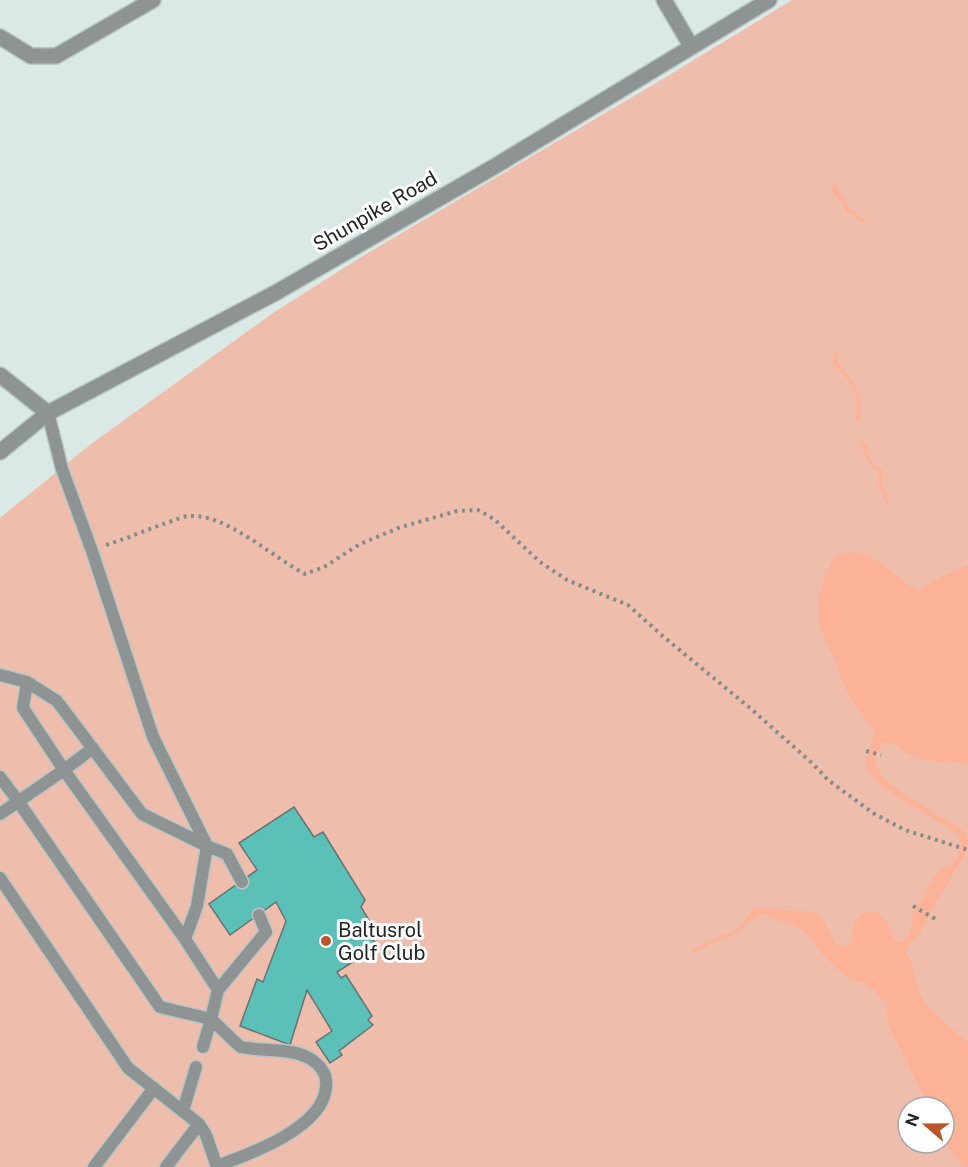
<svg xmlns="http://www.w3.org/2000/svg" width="968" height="1167" font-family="'Public Sans',sans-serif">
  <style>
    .green { fill: #efbdab; fill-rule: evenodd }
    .water { fill: #fcb297 }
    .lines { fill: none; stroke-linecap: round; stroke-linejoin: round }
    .stream { stroke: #fcb297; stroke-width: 6 }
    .building { fill: #5bc0b8; stroke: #677372; stroke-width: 1.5 }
    .service-casing { stroke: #b9c5c3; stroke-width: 15 }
    .minor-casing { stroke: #b9c5c3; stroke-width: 18 }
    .tertiary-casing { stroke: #b9c5c3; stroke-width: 18 }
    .path { stroke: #838d8b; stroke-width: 4; stroke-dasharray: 3 4.5; stroke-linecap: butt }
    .service { stroke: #8e9493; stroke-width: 12 }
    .minor { stroke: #8e9493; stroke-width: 15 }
    .tertiary { stroke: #8e9493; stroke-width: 15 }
    .poi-dot { fill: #ba542a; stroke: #fff; stroke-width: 2 }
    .labels { text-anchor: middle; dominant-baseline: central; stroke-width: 6; stroke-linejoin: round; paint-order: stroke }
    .street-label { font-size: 20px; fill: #202524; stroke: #fff }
    .poi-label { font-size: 20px; fill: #202524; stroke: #fff; text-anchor: start }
  </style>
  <rect width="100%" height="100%" fill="#dae8e6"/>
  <path class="green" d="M792,0H968V1167H0V518L91,444L273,313L366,254L663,79ZM908,1107H944V1143H908Z"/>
  <path class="water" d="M835,184C845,200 851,214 869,222H861L855,218L853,215L847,212L843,207V203L835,197L833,191L830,187Z
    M839,352L835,357C842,372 856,381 860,398C862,403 860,416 860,422L856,421L857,399L848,380L833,364L834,353Z
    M862,439L868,449L869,457L873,463L883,471L881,483L886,491L889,505L886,507L882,491L878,483L879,471C868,465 863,452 859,440Z
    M846,552C884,553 890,578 919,590L935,580L968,565V763C948,761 930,764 911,755C903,751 895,742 885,742C869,757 875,769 888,782V792C879,784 865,772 867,759C868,750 873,740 875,731C869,722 861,714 855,705C846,692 841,678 836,663C832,653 826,644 822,633C814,614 818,593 826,575C832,561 832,557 846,552Z
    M945,866H955L949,883L936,902L921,932L908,946L907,953L913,967L919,992L926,1005L968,1043V1167H964L944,1142V1107H926L923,1095L888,1024L886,1006L882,1000L875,990L865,984L848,978L835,967L823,955L806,933L794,925L780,921L776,918L762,914L756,917L748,922L741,930L724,939L712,943L692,954L694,948L739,928L752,910L758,908L813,912L822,918L836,944L845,946L850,944C853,938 852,934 853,928C854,916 866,910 877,912L887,922L894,939L898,943C915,934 909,925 915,910C917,906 920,902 923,897C929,885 934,875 945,866Z"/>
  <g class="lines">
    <path class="stream" d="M883,781L896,792L960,832L965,841L960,858L951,872"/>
  </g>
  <path class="building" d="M294,807L314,837L323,832L365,900L361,907L375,930L369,935L378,946L337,972L341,978L346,975L372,1016L368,1020L373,1025L339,1051L342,1055L330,1063L316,1042L332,1031L307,990L290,1045L240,1026L257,979L263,982L286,921L276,902L230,935L209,904L257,870L239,843Z"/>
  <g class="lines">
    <defs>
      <path id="service" d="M48,413L62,469L92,551L153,737L207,846L197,906L185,939
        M0,675L27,682L57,701L142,814L207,846L227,854L242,882
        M27,682L23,708L64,770L93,748
        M0,777L18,801L160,1007L211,1019L218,990L185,939L64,770L0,814
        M0,878L128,1068L199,1124L206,1135L217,1167
        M218,990L266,932L259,915
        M203,1047L211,1019C218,1025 235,1043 241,1047C245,1048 251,1048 255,1049C270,1050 296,1050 309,1058C319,1064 328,1074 326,1087C323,1128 250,1154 217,1166
        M183,1111L196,1067
        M94,1167L154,1088
        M166,1167L199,1124"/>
      <path id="minor" d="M664,0L691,46
        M0,37L31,56H56L153,0"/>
      <path id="tertiary" d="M0,375L48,413
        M0,452L48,413L277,292L497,165L769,0"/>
    </defs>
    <use href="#service" class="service-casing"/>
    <use href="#minor" class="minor-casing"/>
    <use href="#tertiary" class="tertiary-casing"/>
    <path class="path" d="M106,545C129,538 150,528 172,521C178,519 184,516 190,516C227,514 272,557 305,574L324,567L360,544L401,527L457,511L478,510L494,519L540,562L567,580L628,605L665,638L750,708L813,764L828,780L873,813L905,830L968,850
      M866,751L881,755
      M913,906L937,920"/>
    <use href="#service" class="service"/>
    <use href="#minor" class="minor"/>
    <use href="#tertiary" class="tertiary"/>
  </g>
  <circle class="poi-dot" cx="326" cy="941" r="6"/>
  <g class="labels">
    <g class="street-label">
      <text transform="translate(375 211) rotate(-30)">Shunpike Road</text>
    </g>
    <g class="poi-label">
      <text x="338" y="930">Baltusrol<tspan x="338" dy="23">Golf Club</tspan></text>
    </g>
  </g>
  <g transform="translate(926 1125) rotate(290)"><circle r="28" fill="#ffffff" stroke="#a6a8a7" stroke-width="1.5"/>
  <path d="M0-4.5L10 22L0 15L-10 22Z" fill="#ba542a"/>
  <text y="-9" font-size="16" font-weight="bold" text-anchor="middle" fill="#202524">N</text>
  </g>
</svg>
